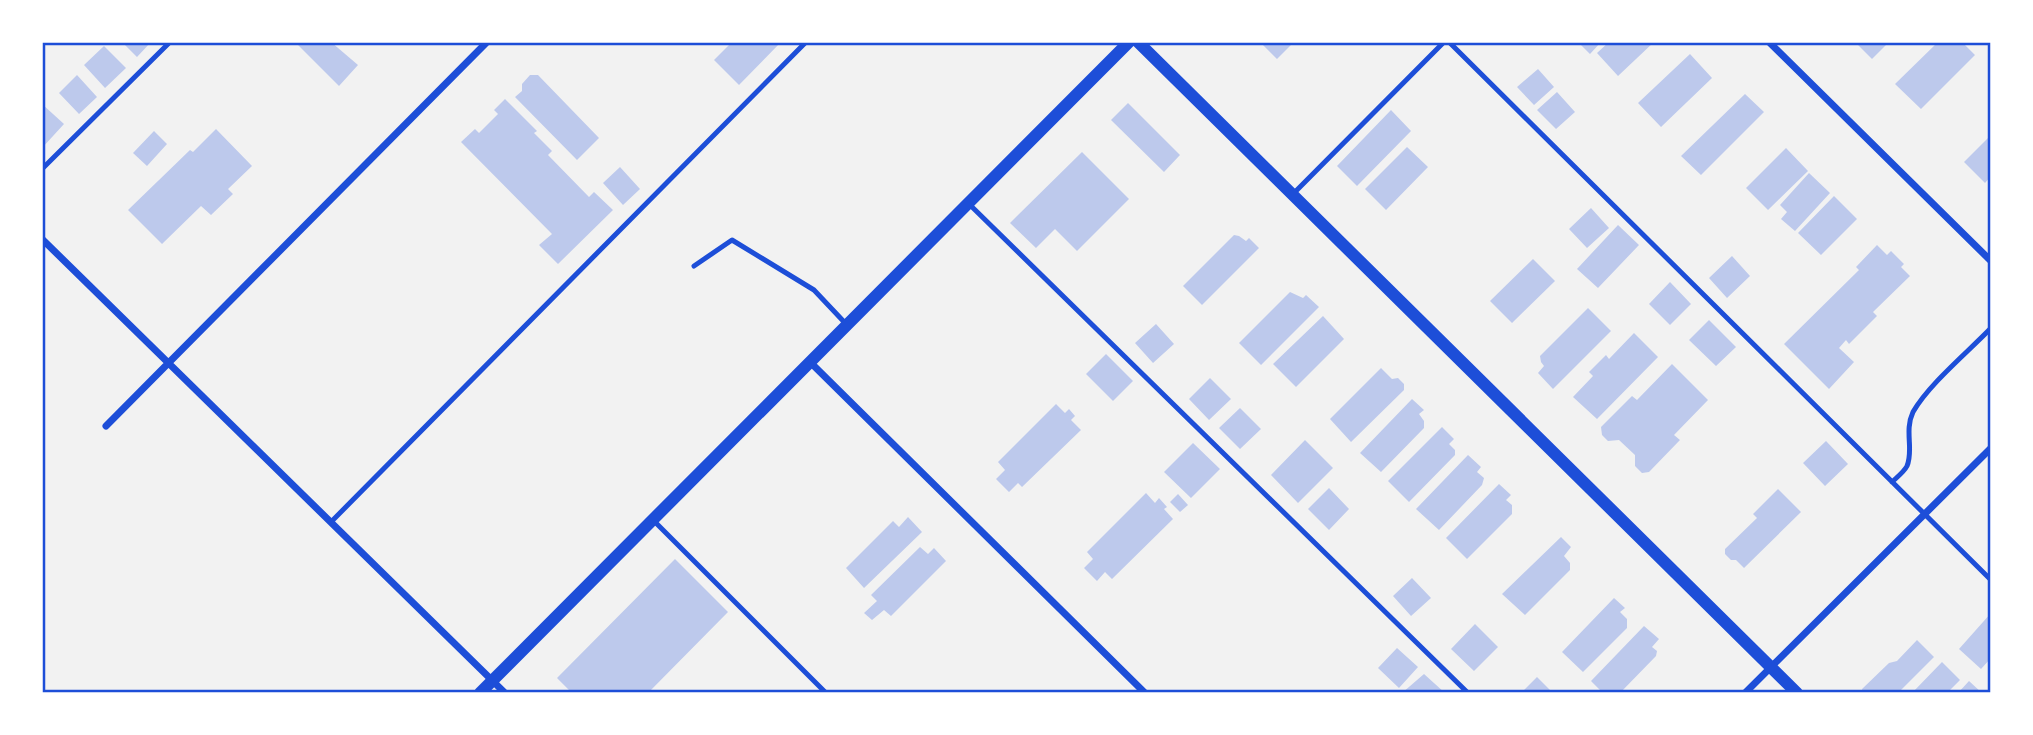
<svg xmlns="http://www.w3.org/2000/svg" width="2033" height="735" font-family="'Exo 2',sans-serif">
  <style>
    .building { fill: #bdc9ec }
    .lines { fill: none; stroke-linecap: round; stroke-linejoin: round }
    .service { stroke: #1d4ed8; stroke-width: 5 }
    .minor { stroke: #1d4ed8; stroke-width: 7 }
    .tertiary { stroke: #1d4ed8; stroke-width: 12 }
    .neatline { fill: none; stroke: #1d4ed8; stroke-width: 2.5 }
  </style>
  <rect width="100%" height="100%" fill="#f2f2f2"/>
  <path class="building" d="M122,42H151L137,57Z
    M299,42H331L358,65L339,86L297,44Z
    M732,42H781L739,85L714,60Z
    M1260,42H1294L1277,59Z
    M1578,42H1601L1590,54Z
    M1609,42H1654L1618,76L1597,53Z
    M1855,42H1889L1872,59Z
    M1938,42H1962L1975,55L1921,109L1895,84Z
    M104,46L126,68L105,88L84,65Z
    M1690,54L1712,78L1661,127L1638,103Z
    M1538,69L1554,87L1534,105L1517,87Z
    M77,75L97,97L79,114L59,93Z
    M530,75H538L599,138L577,160L515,97L522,91V84Z
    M1557,92L1575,112L1556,129L1537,110Z
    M1745,94L1764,112L1701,175L1681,156Z
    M505,99L537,131L534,133L552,151L548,155L589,197L594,192L613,210L558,264L539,245L552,234L461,142L475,129L479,133L498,114L494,110Z
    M1128,103L1180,155L1164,172L1111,120Z
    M42,104L64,124L42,148Z
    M1391,110L1411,131L1357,186L1337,166Z
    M216,129L252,166L228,189L233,194L211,215L201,206L162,244L128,210L190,150L193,152Z
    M154,131L167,144L147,166L133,153Z
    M1991,135V176L1985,183L1964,162Z
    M1407,147L1428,167L1386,210L1365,189Z
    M1786,148L1808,171L1768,210L1746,188Z
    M1082,152L1129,199L1077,251L1055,229L1036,248L1010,223Z
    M620,167L640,189L623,205L603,183Z
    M1809,173L1830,193L1795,231L1781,219L1787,212L1780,205Z
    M1834,196L1857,219L1821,255L1798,233Z
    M1591,208L1609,228L1587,248L1569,229Z
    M1618,225L1639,245L1598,288L1577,269Z
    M1234,235L1239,236L1246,241L1249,238L1259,248L1202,305L1183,286Z
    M1877,245L1887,255L1891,251L1904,264L1901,267L1910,276L1873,312L1877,316L1849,344L1846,340L1839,348L1854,362L1829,389L1784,344L1859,270L1856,267Z
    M1732,256L1750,276L1727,298L1709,278Z
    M1533,259L1555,281L1512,323L1490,301Z
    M1670,282L1691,304L1670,325L1649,304Z
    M1290,292L1303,298L1306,295L1319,307L1261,365L1239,343Z
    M1588,308L1611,331L1553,389L1538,373L1544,366L1541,362L1540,356Z
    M1323,316L1344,339L1296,387L1273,364Z
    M1709,320L1736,347L1716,366L1689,340Z
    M1156,324L1174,344L1153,363L1135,343Z
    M1634,333L1658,357L1597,419L1573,397L1593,376L1589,372L1606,355L1609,359Z
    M1106,354L1133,381L1113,401L1086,374Z
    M1672,364L1708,400L1674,435L1680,440L1649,472L1642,473L1635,466V455L1619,440L1608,441L1602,435L1601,427L1632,396L1637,400Z
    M1381,368L1392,379L1398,378L1404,384V390L1351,442L1330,419Z
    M1210,378L1231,399L1209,420L1189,399Z
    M1412,399L1424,410L1419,414L1424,421V428L1381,472L1360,453Z
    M1056,404L1065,413L1069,409L1075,416L1071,420L1081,430L1022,487L1018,483L1009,492L996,479L1005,470L998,462Z
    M1240,408L1261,429L1240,449L1219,428Z
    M1442,427L1454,439L1449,444L1455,450V455L1409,502L1388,481Z
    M1305,440L1333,468L1298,503L1271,475Z
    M1826,441L1848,464L1825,486L1803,463Z
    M1193,443L1220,469L1191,498L1164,472Z
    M1468,455L1481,467L1477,472L1484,478L1482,485L1439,530L1416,509Z
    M1499,484L1511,495L1506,500L1512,505V514L1467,559L1446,538Z
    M1329,488L1349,509L1329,530L1308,509Z
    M1778,489L1801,512L1744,568L1736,560H1731L1725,554V549L1757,518L1753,514Z
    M1146,493L1155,503L1159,498L1167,507L1164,509L1173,519L1112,579L1105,572L1097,581L1084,568L1093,559L1087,552Z
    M1178,494L1188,505L1180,512L1170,502Z
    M908,517L922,532L864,588L846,568L893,521L899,527Z
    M1561,537L1571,547L1564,556L1570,563V570L1525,615L1502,594Z
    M920,547L928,554L934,548L946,561L891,616L884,610L872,620L864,613L877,601L871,595Z
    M675,559L728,612L648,693H572L557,678Z
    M1412,578L1431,598L1411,616L1393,596Z
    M1614,598L1625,608L1620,612L1627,619V628L1583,672L1562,652Z
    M1991,613V658L1981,669L1959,649Z
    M1475,624L1498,647L1474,671L1451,649Z
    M1644,626L1659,639L1652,647L1657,651L1656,656L1620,693H1603L1591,681Z
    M1917,640L1934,657L1898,693H1863L1862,689L1889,663L1897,661Z
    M1397,648L1418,667L1399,688L1378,668Z
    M1942,662L1960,680L1947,693H1912Z
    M1424,674L1445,693H1402Z
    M1537,677L1553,693H1521Z
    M1969,681L1982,693H1958Z"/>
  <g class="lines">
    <path class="service" d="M1449,42L1991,580
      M42,169L170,42
      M1292,195L1444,42
      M968,203L1468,693
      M694,266L732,240L814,290L847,325
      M1892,482C1896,478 1904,472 1907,466C1914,450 1904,431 1913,412C1929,384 1968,352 1991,328
      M653,520L826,693
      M331,522L806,42"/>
    <path class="minor" d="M1769,42L1991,261
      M42,239L505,693
      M810,362L1145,693
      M106,426L487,42
      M1745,693L1991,448"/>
    <path class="tertiary" d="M1138,42L1797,693
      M480,693L1129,42"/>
  </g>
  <rect width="2033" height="735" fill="none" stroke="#ffffff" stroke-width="88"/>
  <rect x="44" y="44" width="1945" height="647" class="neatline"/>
</svg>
